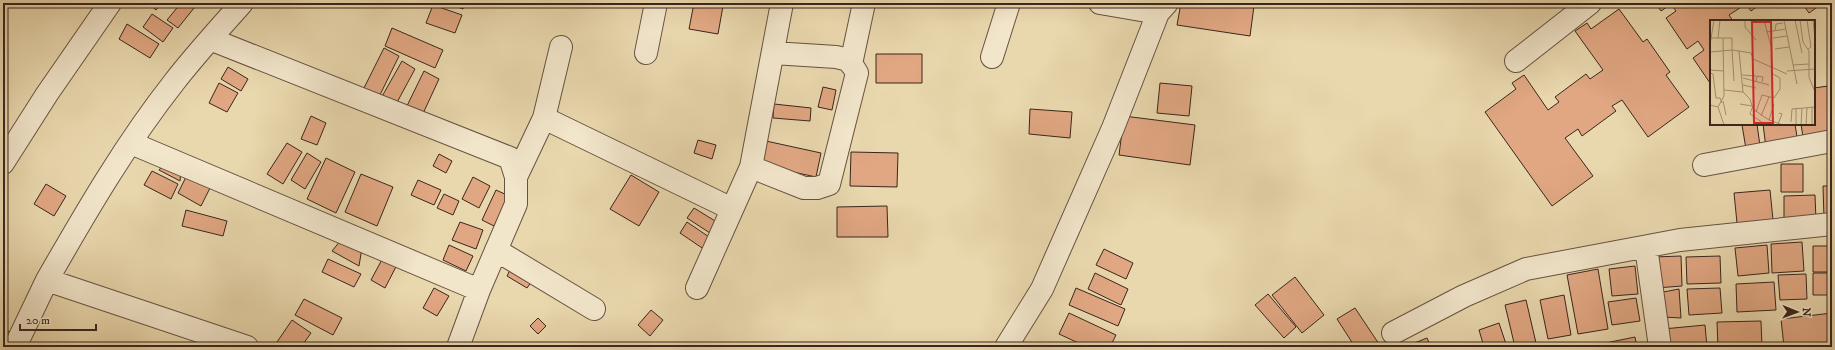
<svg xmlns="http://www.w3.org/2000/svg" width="1835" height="350" font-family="'IM FELL DW Pica',serif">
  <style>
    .building { fill: #e0a782; stroke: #3a261d }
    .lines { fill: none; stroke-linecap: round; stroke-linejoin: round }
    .minor-casing { stroke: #665241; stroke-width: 24 }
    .minor { stroke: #f1e5ca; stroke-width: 22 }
    .inset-road { fill: none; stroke: #a39073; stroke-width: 1 }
    .view { fill: #d62828; fill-opacity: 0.15; stroke: #d62828; stroke-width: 2 }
    .inset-edge { fill: none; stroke: #3a261d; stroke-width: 2 }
  </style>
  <rect width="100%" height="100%" fill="#e9d7ad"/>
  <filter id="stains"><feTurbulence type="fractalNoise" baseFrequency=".005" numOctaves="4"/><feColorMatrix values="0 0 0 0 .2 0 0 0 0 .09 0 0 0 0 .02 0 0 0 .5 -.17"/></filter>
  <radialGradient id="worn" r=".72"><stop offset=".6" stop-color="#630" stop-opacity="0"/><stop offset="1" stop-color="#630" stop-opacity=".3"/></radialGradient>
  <path class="building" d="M148,3H162L156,10Z
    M181,3H198L178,28L167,20Z
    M447,3H465L463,9Z
    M694,3H708L723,6L718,34L689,29Z
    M1181,3H1234L1254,6L1250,36L1177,25Z
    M1655,3H1762L1751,11L1746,4L1729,15L1733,21H1711L1710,83L1693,58L1704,50L1698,41L1687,49L1666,18L1676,11L1671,4L1661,11Z
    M1802,3H1823L1809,13Z
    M433,5L462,15L455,33L426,23Z
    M1619,9L1643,42L1647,39L1670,72L1666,75L1689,107L1648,137L1622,100L1612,106L1616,111L1582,136L1578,129L1565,138L1593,176L1552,206L1485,112L1516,89L1512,83L1524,75L1548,110L1559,102L1555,97L1586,74L1590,79L1603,70L1575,31L1587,23L1591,29Z
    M152,14L173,28L163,42L143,27Z
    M127,24L159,44L150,58L119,39Z
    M392,28L443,50L435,68L385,46Z
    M384,48L399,56L377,101L361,94Z
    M876,54H922V83H876Z
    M402,61L415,69L394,108L380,100Z
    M228,67L248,79L241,91L221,79Z
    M424,71L439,79L420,120L404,112Z
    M219,83L238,93L227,112L209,103Z
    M1160,83L1192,86L1189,116L1157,113Z
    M1828,86L1832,115V133L1803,137L1801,124H1814V88Z
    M823,87L836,90L832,110L818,107Z
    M774,104L811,108L810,121L773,118Z
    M1030,109L1072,112L1070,138L1029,134Z
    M311,116L326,123L317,145L301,139Z
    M1124,116L1195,125L1190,165L1119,155Z
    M1757,124L1760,146L1746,149L1742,125Z
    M1763,124H1795L1798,143L1766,148Z
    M698,140L716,145L712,159L694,153Z
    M766,141L821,153L816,177L761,165Z
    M287,143L302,152L283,184L267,174Z
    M851,152L898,153L897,187L850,186Z
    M307,153L321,162L305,189L291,180Z
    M439,154L452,161L446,173L433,166Z
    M326,158L355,172L336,213L307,199Z
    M166,162L181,169L180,181L159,170Z
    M1781,164H1803V192H1781Z
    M152,171L178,184L171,199L144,185Z
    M189,171L212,184L201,206L178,193Z
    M361,174L393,187L377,226L345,212Z
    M631,175L659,192L639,226L610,209Z
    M473,177L490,186L479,208L462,199Z
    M418,180L441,190L434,205L411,195Z
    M46,184L66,196L54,216L34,204Z
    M1823,186H1832V219H1824Z
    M496,190L509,196L494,226L482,220Z
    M1770,190L1773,220L1737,223L1734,193Z
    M444,194L459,201L453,215L437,208Z
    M1815,195L1816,221L1784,222V196Z
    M887,206L888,237H837V207Z
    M694,208L720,224L713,235L687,218Z
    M186,210L227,221L223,236L182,226Z
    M460,222L483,230L476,249L452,240Z
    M687,222L715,241L708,252L680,233Z
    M341,240L362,248L359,266L332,251Z
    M1802,242L1804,271L1772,273L1771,244Z
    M449,245L473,256L466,271L443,260Z
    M1767,245L1769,273L1738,276L1735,248Z
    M1813,246H1832V272H1813Z
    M1104,249L1133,263L1126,279L1096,265Z
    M386,252L400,259L385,288L371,280Z
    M1681,256L1682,286L1656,288L1654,257Z
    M1720,256L1721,283L1687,284L1686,257Z
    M328,259L361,274L354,287L322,272Z
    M1635,266L1638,294L1612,296L1609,269Z
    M511,268L532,281L527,288L507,276Z
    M1598,269L1608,329L1578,334L1567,275Z
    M1095,273L1128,289L1121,305L1088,289Z
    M1813,273H1832V295H1813Z
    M1806,274L1807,299L1780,300L1778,275Z
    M1295,277L1324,315L1302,333L1272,295Z
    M1774,282L1776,310L1737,312L1736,284Z
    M434,288L449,296L437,316L423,308Z
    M1076,288L1125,309L1118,326L1069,305Z
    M1720,288L1722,313L1689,315L1687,289Z
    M1679,289L1681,318L1663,317L1658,293Z
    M1268,294L1296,327L1284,338L1255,305Z
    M1564,295L1571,335L1548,339L1540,300Z
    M1636,298L1640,321L1612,325L1608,302Z
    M304,299L342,318L333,335L295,315Z
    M1526,300L1536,343L1515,347L1505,305Z
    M1355,308L1379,344L1375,347H1355L1337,319Z
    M651,310L663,320L650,336L638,325Z
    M1069,313L1116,335L1110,347H1087L1059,334Z
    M1832,313V346L1784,347L1781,319Z
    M538,318L546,326L538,334L530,326Z
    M292,320L311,333L301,347H284L277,342Z
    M1761,321L1762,347H1718L1717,322Z
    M1499,323L1507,347H1484L1479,330Z
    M1705,325L1707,347H1664L1663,329Z
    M3,330L11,332L8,347H3Z
    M1635,337L1637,347H1591V346Z
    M1427,338L1431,347H1407V346Z"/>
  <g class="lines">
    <defs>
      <path id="minor" d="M242,3C219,29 196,54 175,81C126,143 86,212 47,280L247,347
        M1100,3L1158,13
        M210,39L510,158L516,177V204L479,290L458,347
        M646,53L656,3
        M992,57L1009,3
        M1516,61L1590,3
        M851,64L864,3
        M544,118L732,209
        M131,143L479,290
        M3,163L47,94L110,3
        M1704,165L1832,141
        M751,167L804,188H817L829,184L857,73L849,60L836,57L773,53
        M516,177L544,118L561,47
        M1646,247L1660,347
        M496,250L594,309
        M697,288L751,167L782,3
        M1393,333L1464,296L1526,269L1680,240L1832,224
        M15,347L47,280
        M1006,347L1042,289L1113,128L1158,13L1167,3"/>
    </defs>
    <use href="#minor" class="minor-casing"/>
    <use href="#minor" class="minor"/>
  </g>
  <g transform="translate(1710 20)">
    <rect width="105" height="105" fill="#e9d7ad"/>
    <path class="inset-road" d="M35,0V7L46,20M54,0L61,26M74,0L87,64M85,0L92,33M90,0L93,22L99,31V57L105,72M97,0L101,27L98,29M103,0L105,19M65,11L66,4L73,3M56,12L76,9M0,18H22V30L29,31L33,72L40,79L43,89L59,100L64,84M8,18L10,0M63,18L77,16M0,25L4,0M65,29L79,27M29,31L41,33L43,39L77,54M0,32L22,30L24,61M83,45L99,44M0,50L14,51M77,51L105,49M0,53L3,54L6,78H10L12,83M32,55L46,56M33,58L59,65M46,61L47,56L53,57L52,62M33,65L46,68M14,70L33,72M13,81L16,95M30,84L42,86M0,85L8,87L14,105M8,87L14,76L13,18M42,88L40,94L56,105M46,92L52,75L64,78L70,69V58L63,54M51,96L59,77M59,100L73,105M81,102L82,89L105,87M68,104L72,94L69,93M86,105V88M91,105L92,88M96,105L97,88M102,105V87"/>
    <path class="view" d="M42,2H61L63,103H44Z"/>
    <rect width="105" height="105" class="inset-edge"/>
  </g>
  <rect width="1835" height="350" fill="none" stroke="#e9d7ad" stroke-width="16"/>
  <rect x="4" y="4" width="1827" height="342" fill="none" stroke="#3a261d" stroke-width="2"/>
  <rect x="8" y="8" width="1819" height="334" fill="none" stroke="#3a261d"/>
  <g transform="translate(1797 312) rotate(91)" stroke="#f1e5ca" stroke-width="3" paint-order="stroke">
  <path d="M0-3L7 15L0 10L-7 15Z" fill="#3a261d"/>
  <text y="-6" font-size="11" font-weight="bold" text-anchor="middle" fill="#3a261d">N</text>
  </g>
  <path d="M20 324v6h76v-6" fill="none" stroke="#3a261d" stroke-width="2"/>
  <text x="26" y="324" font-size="12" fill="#3a261d" stroke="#f1e5ca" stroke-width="3" paint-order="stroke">20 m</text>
  <rect width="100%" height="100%" filter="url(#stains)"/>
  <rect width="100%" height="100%" fill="url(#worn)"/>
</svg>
